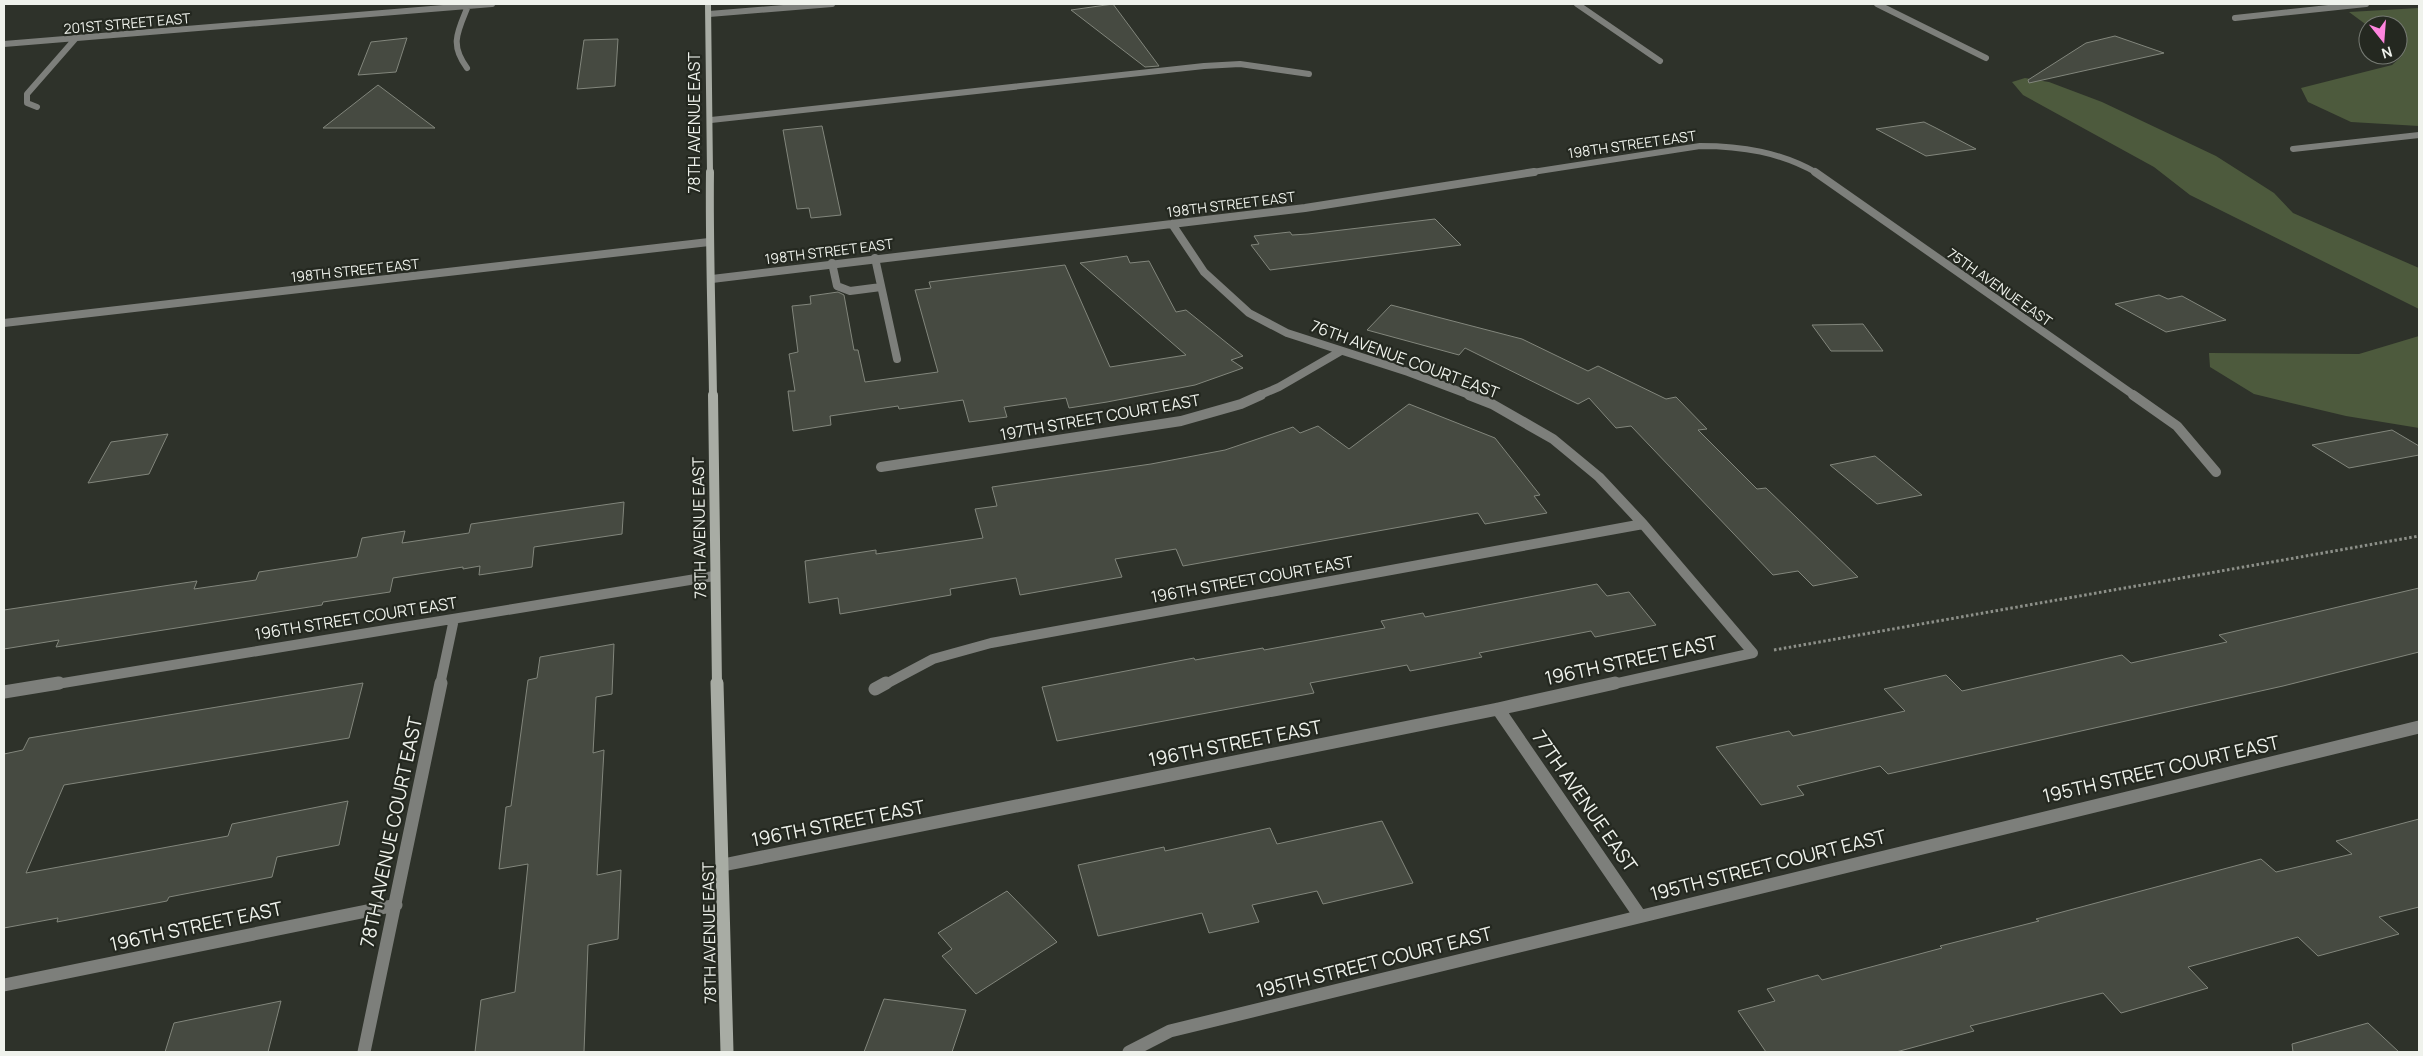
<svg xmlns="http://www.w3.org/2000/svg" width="2423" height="1056" font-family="Manrope,sans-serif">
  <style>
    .green { fill: #4d5a3d }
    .building { fill: #464a41; stroke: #82867c }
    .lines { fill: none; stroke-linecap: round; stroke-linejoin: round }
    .path { stroke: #8d9089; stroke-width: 3; stroke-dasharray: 2.5 2.5; stroke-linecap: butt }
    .lane-far1 { stroke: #7d7f7b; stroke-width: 6 }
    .lane { stroke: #7d7f7b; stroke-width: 8 }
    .street-far3 { stroke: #7d7f7b; stroke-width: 6 }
    .street-far2 { stroke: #7d7f7b; stroke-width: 8 }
    .street-far1 { stroke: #7d7f7b; stroke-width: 10 }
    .street { stroke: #7d7f7b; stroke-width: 13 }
    .secondary-far3 { stroke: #a8aca4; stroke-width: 6 }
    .secondary-far2 { stroke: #a8aca4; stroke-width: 8 }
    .secondary-far1 { stroke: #a8aca4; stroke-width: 10 }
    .secondary { stroke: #a8aca4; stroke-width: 13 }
    .labels { text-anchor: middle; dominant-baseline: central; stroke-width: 4.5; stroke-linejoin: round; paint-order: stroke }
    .far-street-label { font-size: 14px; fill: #eff2ec; stroke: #242820 }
    .street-label { font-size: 16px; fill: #eff2ec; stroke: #242820 }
    .near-street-label { font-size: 19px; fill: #eff2ec; stroke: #242820 }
  </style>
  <rect width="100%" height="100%" fill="#2e322a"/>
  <path class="green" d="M2419,8V126L2351,122L2308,102L2301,88L2392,65L2402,56L2398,52V25L2368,26L2349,12Z
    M2025,78L2049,82L2102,102L2216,156L2274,193L2293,213L2419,268V309L2190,195L2154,167L2023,95L2012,82Z
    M2419,336V428L2346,416L2254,394L2210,367L2209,353L2359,354Z"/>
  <path class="building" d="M1113,4L1159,66L1145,67L1071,10Z
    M2115,36L2164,53L2029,83L2028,80L2086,43Z
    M407,38L396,72L358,75L371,42Z
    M618,39L615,86L577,89L584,40Z
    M378,85L435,128H323Z
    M1924,122L1936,128L1976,149L1926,156L1876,129Z
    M822,126L841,215L811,218L809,208L797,209L783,130Z
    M1435,219L1461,245L1270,270L1251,245L1259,244L1254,236L1290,232L1292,235L1308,234Z
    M1127,256L1130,263L1149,261L1176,312L1186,310L1243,356L1231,360L1243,368L1195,385L1107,402L1069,408L1066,398L1004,407L1007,417L969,422L963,400L899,409L898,406L830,416L831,425L793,431L788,391H795L789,354L798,352L792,306L811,304L810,296L838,292L844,295L854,350H858L865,382L938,372L915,290L931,288L929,282L1065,265L1110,367L1186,355L1080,263Z
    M2159,295L2168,299L2182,296L2226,320L2166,332L2115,304Z
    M1391,305L1522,339L1588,371L1598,366L1666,399L1676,397L1707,429L1698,430L1757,489L1766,488L1858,577L1813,586L1798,571L1773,575L1631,426L1616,428L1589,398L1578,404L1465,348L1459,355L1367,330Z
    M1863,324L1883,351H1831L1812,325Z
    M1409,404L1495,438L1540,495L1534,496L1547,513L1485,524L1478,513L1183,566L1176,549L1115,559L1122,577L1020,595L1016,578L950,589L951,595L840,614L838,598L809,603L805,561L876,550V554L983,538L975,509L997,506L992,487L1151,464L1225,450L1293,427L1300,433L1318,426L1349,449Z
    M2392,430L2419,446V455L2349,468L2312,445Z
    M168,434L149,474L88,483L111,442Z
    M1875,456L1922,495L1877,504L1830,465Z
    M624,502L622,534L534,547L532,567L479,575L480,566L463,569V567L393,578L390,592L323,602L322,605L56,647L59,640L4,649V610L197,581L194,589L256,580L259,572L357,557L362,538L405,531L402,543L469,533L471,524Z
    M1597,584L1607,596L1629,592L1656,625L1595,637L1591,631L1479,653L1482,657L1410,671L1407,665L1310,683L1314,693L1057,741L1042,687L1194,658L1195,660L1263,648L1264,650L1385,628L1381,621L1423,613L1425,617Z
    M2419,588V652L2283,686L1888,774L1880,766L1797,786L1804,795L1761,805L1716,747L1789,731L1793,736L1905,711L1884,689L1946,675L1962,691L2122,655L2131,663L2227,642L2219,635Z
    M614,644L612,694L596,697L593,753L604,750L597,875L621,870L618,939L588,945L584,1052H475L481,1000L515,992L528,864L499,869L506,807L511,806L528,680L537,678L540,657Z
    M363,683L349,738L64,785L26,873L228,836L232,824L348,801L339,845L277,857L272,877L169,897L167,901L57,922L58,918L4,928V754L23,750L29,738Z
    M2419,819V907L2379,917L2399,934L2318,956L2298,937L2188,967L2208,988L2121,1013L2103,993L1970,1026L1974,1031L1896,1052H1766L1738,1011L1775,1001L1767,989L1818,975L1822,980L1942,948L1940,946L2039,921L2036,919L2261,859L2276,872L2352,854L2336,841Z
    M1382,821L1413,883L1323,904L1317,891L1252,905L1259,922L1209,933L1202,913L1098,936L1078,865L1164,847L1165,851L1270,828L1277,844Z
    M1007,891L1057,942L976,994L942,956L952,949L938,933Z
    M884,999L966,1010L952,1052H864Z
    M281,1001L268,1052H165L174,1023Z
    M2368,1023L2399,1052H2293L2292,1044Z"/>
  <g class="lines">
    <path class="path" d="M1774,650L2419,536"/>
    <path class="lane-far1" d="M711,120L1204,66L1240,64L1309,74"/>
    <path class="lane" d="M875,258L897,359
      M832,263L837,286L850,291L881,287"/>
    <path class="street-far3" d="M1577,4L1660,61
      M1877,4L1986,58
      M709,14L832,4
      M2235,18L2366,4
      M4,44L492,4
      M467,68C449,44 458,31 468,6
      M37,107L27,103V94L76,38
      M2293,149L2419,135
      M1526,173L1700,146C1742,146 1780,152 1817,173"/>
    <path class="street-far2" d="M1815,172L2135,396
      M1172,224L1204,272L1249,313L1287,333L1408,372L1472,396
      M712,279L1305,208L1534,172
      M4,323L709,242
      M1258,396L1279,387L1341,351"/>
    <path class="street-far1" d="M1469,395L1492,404L1553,439L1599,477L1643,524L1753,653L1609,685
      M2133,395L2177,426L2216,472
      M881,467L1181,421L1241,404L1261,395
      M51,685L714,576
      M440,685L454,619
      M884,685L933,659L991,643L1643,524"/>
    <path class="street" d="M875,689L886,683
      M4,692L59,683
      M1498,709L1640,916
      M723,865L1498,709L1615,683
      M4,985L396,905
      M364,1052L441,683
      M1129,1052L1170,1031L2419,727"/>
    <path class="secondary-far3" d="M708,4L710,173"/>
    <path class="secondary-far2" d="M710,172C709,247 712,322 713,396"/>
    <path class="secondary-far1" d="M713,395L717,685"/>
    <path class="secondary" d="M717,683L727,1052"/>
  </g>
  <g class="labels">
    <g class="far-street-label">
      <text transform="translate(127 23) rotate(-5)">201ST STREET EAST</text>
      <text transform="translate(1632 144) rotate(-8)">198TH STREET EAST</text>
      <text transform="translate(1231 204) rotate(-7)">198TH STREET EAST</text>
      <text transform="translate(829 251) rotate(-7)">198TH STREET EAST</text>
      <text transform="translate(355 270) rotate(-6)">198TH STREET EAST</text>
      <text transform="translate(2000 287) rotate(35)">75TH AVENUE EAST</text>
    </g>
    <g class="street-label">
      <text transform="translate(694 123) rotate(-90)">78TH AVENUE EAST</text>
      <text transform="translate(1405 359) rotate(20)">76TH AVENUE COURT EAST</text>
      <text transform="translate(1100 417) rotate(-10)">197TH STREET COURT EAST</text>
      <text transform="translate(699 528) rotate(-91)">78TH AVENUE EAST</text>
      <text transform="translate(1252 579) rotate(-10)">196TH STREET COURT EAST</text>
      <text transform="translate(356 618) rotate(-9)">196TH STREET COURT EAST</text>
      <text transform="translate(709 933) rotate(-91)">78TH AVENUE EAST</text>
    </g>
    <g class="near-street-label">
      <text transform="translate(1631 660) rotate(-12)">196TH STREET EAST</text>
      <text transform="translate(1235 743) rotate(-11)">196TH STREET EAST</text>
      <text transform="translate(2161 769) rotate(-13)">195TH STREET COURT EAST</text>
      <text transform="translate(1585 801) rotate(55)">77TH AVENUE EAST</text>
      <text transform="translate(838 823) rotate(-11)">196TH STREET EAST</text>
      <text transform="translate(391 832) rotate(-78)">78TH AVENUE COURT EAST</text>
      <text transform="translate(1768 865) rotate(-14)">195TH STREET COURT EAST</text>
      <text transform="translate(196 926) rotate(-12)">196TH STREET EAST</text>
      <text transform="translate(1374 962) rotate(-14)">195TH STREET COURT EAST</text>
    </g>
  </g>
  <rect width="2423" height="1056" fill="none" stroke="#eff2ec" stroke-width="10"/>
  <g transform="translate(2383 40) rotate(163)"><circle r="24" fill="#242820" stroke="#757972"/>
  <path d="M0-4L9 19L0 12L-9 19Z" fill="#ff85df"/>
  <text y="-8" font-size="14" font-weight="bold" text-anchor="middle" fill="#eff2ec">N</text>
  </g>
</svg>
